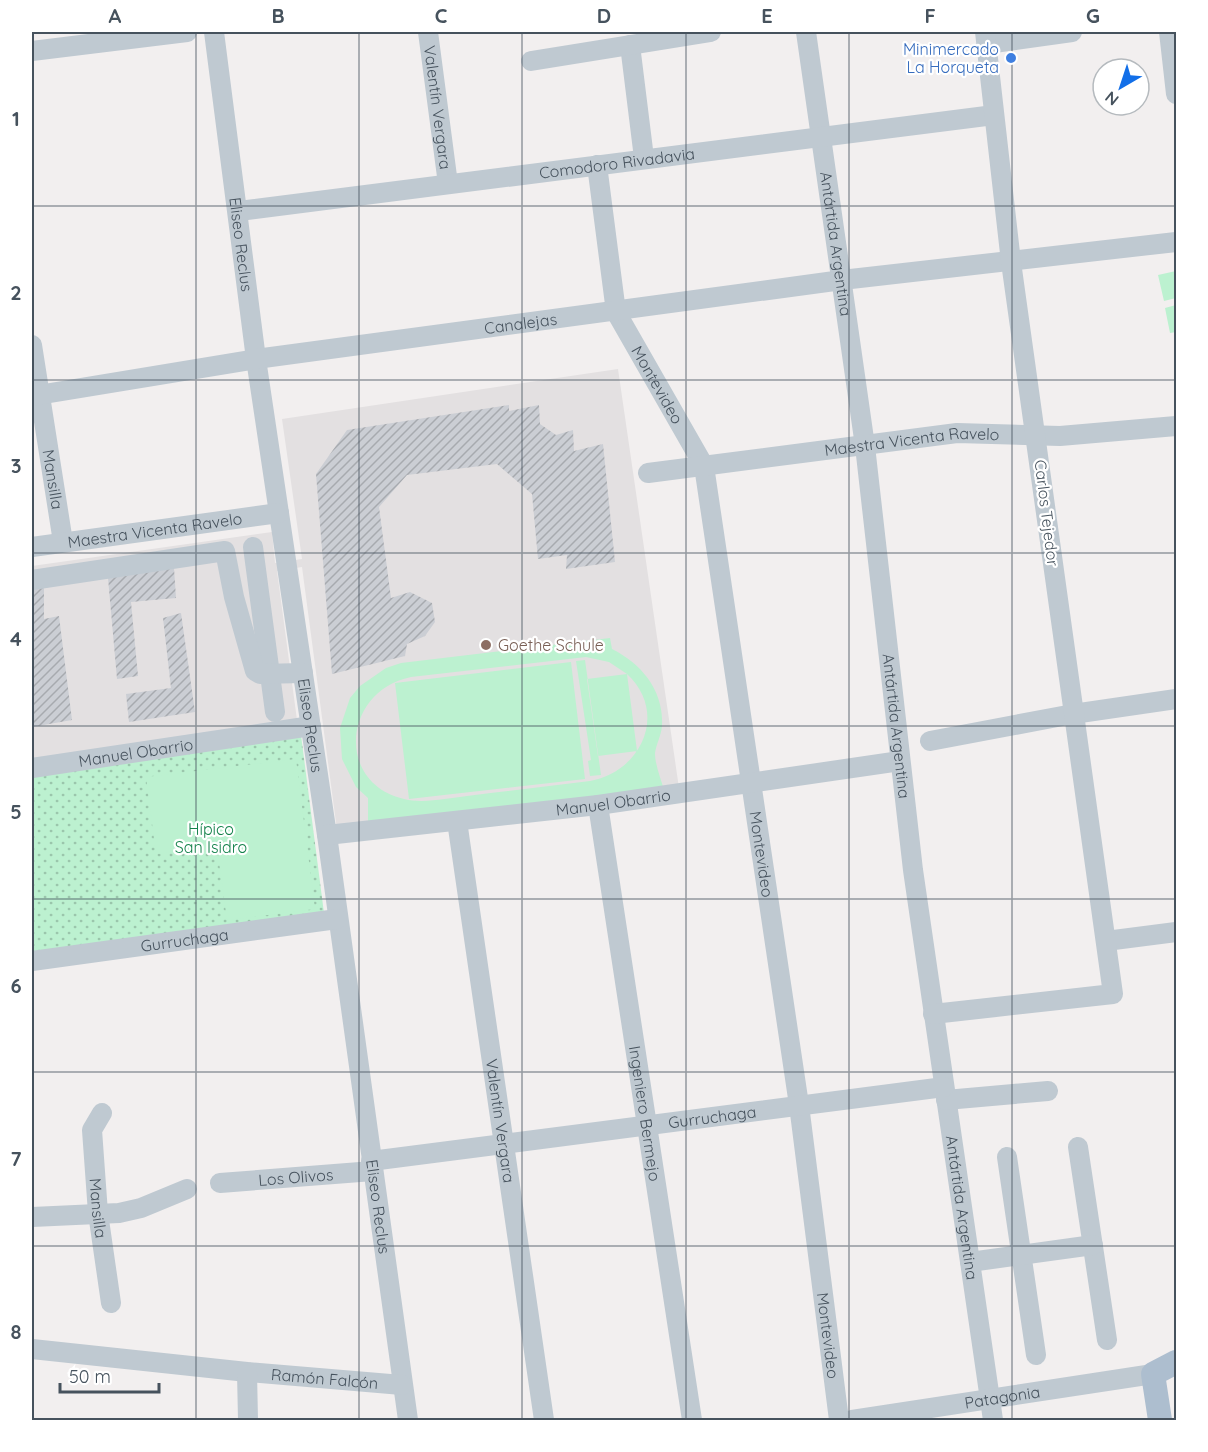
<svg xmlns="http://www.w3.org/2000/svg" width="1208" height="1452" font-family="Quicksand,sans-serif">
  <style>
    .education { fill: #e3e0e1 }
    .park { fill: url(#park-dots) }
    .pitch { fill: #bcf1d0; fill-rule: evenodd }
    .building { fill: url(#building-hatch) }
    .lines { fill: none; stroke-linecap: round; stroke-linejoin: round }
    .minor { stroke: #bfc9d1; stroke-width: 20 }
    .major { stroke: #adbecf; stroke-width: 24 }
    .grid { fill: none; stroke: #46525d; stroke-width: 1.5; stroke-opacity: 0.55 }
    .shop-dot { fill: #3f7fe0; stroke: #fff; stroke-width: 2 }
    .education-dot { fill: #8d6e63; stroke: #fff; stroke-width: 2 }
    .labels { text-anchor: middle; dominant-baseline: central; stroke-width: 4.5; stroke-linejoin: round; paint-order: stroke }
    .shop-label { font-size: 16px; fill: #366cbe; stroke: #fff; text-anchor: end }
    .street-label { font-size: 16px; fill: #46525d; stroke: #fff }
    .education-label { font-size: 16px; fill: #785e54; stroke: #fff; text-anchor: start }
    .park-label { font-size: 16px; fill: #14824b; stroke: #fff }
    .neatline { fill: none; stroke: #46525d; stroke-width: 2 }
    .grid-label { font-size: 20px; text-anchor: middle; font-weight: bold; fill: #46525d }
  </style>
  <defs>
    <pattern id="park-dots" width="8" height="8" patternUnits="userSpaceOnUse" patternTransform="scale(1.5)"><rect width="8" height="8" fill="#bcf1d0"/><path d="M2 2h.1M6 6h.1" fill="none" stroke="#9bc6ac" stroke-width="1.8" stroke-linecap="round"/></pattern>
    <pattern id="building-hatch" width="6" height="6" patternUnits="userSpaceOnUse" patternTransform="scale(1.5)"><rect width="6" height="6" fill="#cbced4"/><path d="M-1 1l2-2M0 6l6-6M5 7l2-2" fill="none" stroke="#a7aaaf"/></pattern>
  </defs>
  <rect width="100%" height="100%" fill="#f2efef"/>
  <path class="education" d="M618,369L679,788L337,830L302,567L277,571L297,720L32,759V566L272,532L275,563L302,559L282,419Z"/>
  <path class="park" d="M301,735L324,913L32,953V774Z"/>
  <path class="pitch" d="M1176,271V298L1164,301L1158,275Z
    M1176,305V332L1170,333L1165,308Z
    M610,638L612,649C642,664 664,691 662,726C661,736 656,745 655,753C655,765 661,779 664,790L368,826V798L356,787L342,759L340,728L350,698L360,686L386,668L401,663ZM586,657L609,662L627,674L587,679L598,756L637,751L627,674C669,713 641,772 590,781C549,786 508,791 467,796C447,798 424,804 404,799C335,783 343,691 411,677Z
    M585,660L601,775L590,776L588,761L591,760L576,661Z
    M571,662L585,779L409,799L395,683Z
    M296,759L315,909L227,920L217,847L156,854L146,777Z"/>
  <path class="building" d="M509,405V411L539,405L540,424L556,435L573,430L574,451L603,444L615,562L566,569L567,555L538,559L532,494L497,464L407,475L379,507L391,598L410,592L432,603L435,622L425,636L407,644L405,656L332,674L316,474L347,430Z
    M174,568L176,598L131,602L138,676L117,679L108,578Z
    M44,586V619L59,616L72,720L32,727V588Z
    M181,613L195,712L129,722L126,694L171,688L163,618Z"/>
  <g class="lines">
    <g class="minor">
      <path id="s1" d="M214,32L256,359L327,835L408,1420"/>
      <path id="s2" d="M428,32L448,184"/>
      <path id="s3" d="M806,32L865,446L913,870L993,1420"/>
      <path d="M1169,32L1176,94"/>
      <path d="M987,44L1072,32"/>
      <path d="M630,45L644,158"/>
      <path d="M32,51L187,32"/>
      <path d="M531,61L711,32"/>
      <path id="s4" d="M597,165L616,312L704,466L799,1105L839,1420"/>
      <path id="s5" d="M239,211L994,115"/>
      <path id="s6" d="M32,345L63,542"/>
      <path id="s7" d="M32,396L256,359L842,280L1176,242"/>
      <path id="s8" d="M648,473L957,433L1060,436L1176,426"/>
      <path id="s9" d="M32,547L279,513"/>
      <path d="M253,547L275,712"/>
      <path d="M32,580L225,551L234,597L255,671L260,674L303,673"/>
      <path d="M930,741L1073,714L1176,699"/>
      <path id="s10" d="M32,768L311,726"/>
      <path id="s11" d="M598,805L692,1420"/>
      <path id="s12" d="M457,821L544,1420"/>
      <path id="s13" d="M327,835L598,805L900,761"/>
      <path d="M1106,941L1176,932"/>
      <path id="s14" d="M32,961L337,919"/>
      <path d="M933,1014L1113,994L1011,262L985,32"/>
      <path d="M946,1100L1048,1091"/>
      <path id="s15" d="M102,1113L92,1130L98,1213L111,1303"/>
      <path d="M1078,1147L1107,1340"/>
      <path d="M1007,1157L1036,1355"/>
      <path id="s16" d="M371,1161L944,1087"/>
      <path id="s17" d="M220,1183L373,1171"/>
      <path d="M32,1217L119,1213L141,1208L187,1189"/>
      <path d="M970,1262L1093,1245"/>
      <path id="s18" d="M32,1349L247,1372L402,1385"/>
      <path d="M247,1372L248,1420"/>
      <path id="s19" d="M852,1420L1153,1374"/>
    </g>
    <path class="major" d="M1160,1420L1153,1374L1176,1362"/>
  </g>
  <path class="grid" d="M196,32V1420M359,32V1420M522,32V1420M686,32V1420M849,32V1420M1012,32V1420M32,206H1176M32,380H1176M32,553H1176M32,726H1176M32,899H1176M32,1072H1176M32,1246H1176"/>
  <circle class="shop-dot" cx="1011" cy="58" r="6"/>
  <circle class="education-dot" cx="486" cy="645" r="6"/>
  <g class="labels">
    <g class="shop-label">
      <text x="999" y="49">Minimercado<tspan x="999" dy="18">La Horqueta</tspan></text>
    </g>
    <g class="street-label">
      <text stroke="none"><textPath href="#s2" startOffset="76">Valentín Vergara</textPath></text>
      <text stroke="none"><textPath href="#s5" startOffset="381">Comodoro Rivadavia</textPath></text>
      <text stroke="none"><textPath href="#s3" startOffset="214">Antártida Argentina</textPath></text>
      <text stroke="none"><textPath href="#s1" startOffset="214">Eliseo Reclus</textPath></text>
      <text stroke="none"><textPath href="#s7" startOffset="494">Canalejas</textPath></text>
      <text stroke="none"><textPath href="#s4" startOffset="232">Montevideo</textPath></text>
      <text stroke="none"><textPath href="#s8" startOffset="266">Maestra Vicenta Ravelo</textPath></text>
      <text stroke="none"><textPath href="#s6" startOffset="136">Mansilla</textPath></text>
      <text transform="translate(1047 513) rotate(83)">Carlos Tejedor</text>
      <text stroke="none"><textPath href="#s9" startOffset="124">Maestra Vicenta Ravelo</textPath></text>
      <text stroke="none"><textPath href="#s1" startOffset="700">Eliseo Reclus</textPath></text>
      <text stroke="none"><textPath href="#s3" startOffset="700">Antártida Argentina</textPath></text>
      <text stroke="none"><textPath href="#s10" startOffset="105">Manuel Obarrio</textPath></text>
      <text stroke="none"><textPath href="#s13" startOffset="288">Manuel Obarrio</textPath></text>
      <text stroke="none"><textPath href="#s4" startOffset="718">Montevideo</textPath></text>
      <text stroke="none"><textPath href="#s14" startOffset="154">Gurruchaga</textPath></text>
      <text stroke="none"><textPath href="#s11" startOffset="312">Ingeniero Bermejo</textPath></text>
      <text stroke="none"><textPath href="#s16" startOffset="344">Gurruchaga</textPath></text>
      <text stroke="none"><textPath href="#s12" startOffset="303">Valentín Vergara</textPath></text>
      <text stroke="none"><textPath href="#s17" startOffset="76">Los Olivos</textPath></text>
      <text stroke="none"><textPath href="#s15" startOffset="98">Mansilla</textPath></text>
      <text stroke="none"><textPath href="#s1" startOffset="1186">Eliseo Reclus</textPath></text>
      <text stroke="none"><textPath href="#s3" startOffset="1186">Antártida Argentina</textPath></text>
      <text stroke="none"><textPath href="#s4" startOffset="1204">Montevideo</textPath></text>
      <text stroke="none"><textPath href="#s18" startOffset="294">Ramón Falcón</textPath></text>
      <text stroke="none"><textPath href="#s19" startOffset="152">Patagonia</textPath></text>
    </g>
    <g class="education-label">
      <text x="498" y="645">Goethe Schule</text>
    </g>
    <g class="park-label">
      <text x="211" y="829">Hípico<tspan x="211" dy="18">San Isidro</tspan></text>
    </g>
  </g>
  <rect width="1208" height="1452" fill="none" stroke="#ffffff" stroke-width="66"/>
  <g transform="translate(1121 87) rotate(219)"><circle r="28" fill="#ffffff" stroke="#b5babe" stroke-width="1.5"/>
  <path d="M0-4.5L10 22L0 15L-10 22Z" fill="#126fe8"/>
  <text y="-9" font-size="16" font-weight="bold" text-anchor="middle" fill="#46525d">N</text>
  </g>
  <path d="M60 1383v9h99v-9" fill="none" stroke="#46525d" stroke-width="3"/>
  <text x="69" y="1383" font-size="18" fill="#46525d" stroke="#ffffff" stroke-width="4.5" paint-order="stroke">50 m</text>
  <rect x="33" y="33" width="1142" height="1386" class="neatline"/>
  <g class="grid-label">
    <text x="115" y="23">A</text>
    <text x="278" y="23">B</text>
    <text x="441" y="23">C</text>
    <text x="604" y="23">D</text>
    <text x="767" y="23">E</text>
    <text x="930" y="23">F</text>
    <text x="1093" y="23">G</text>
    <text x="16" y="126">1</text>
    <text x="16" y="300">2</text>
    <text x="16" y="473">3</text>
    <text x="16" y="646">4</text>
    <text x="16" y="819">5</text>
    <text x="16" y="993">6</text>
    <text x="16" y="1166">7</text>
    <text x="16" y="1339">8</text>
  </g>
</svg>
